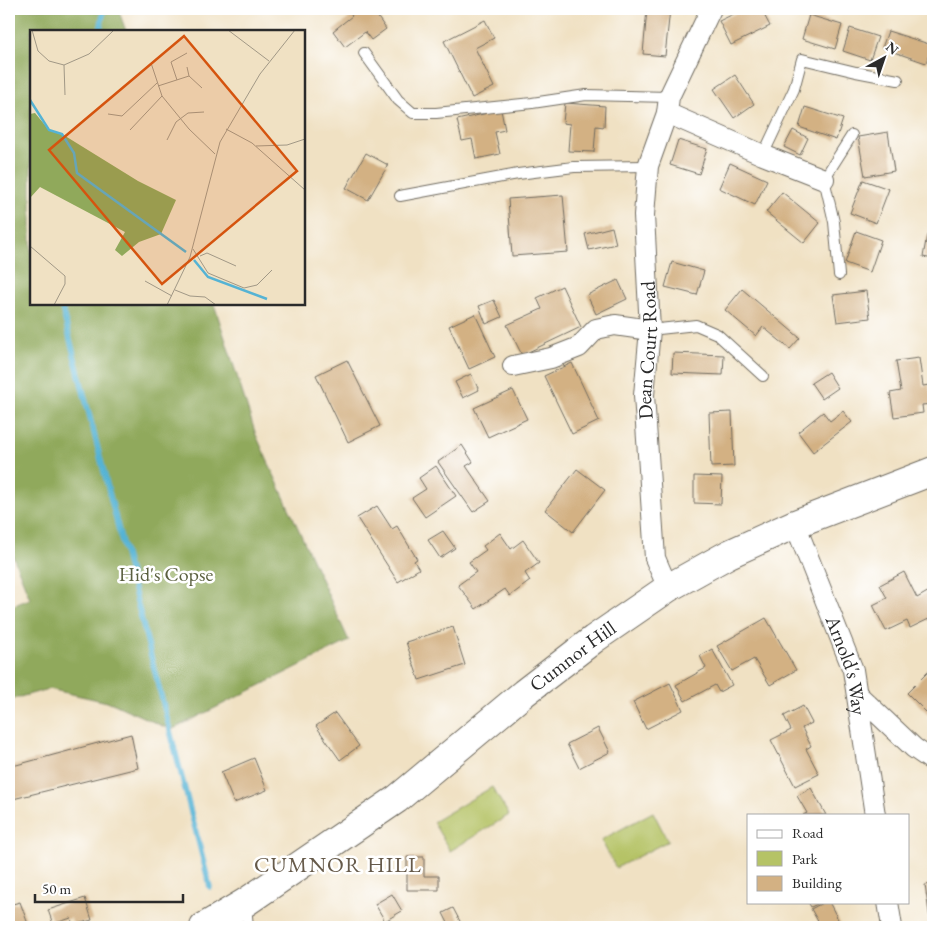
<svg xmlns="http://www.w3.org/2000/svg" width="942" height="936" font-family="'EB Garamond',serif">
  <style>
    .green { fill: #b5c366; stroke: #707748 }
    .forest { fill: #90a95b; stroke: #5e6a43 }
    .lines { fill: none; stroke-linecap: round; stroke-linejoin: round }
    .stream { stroke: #55b3d4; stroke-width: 5.5 }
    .building { fill: #d3b183 }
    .lane-casing { stroke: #706b60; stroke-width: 12 }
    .street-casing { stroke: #706b60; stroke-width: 22 }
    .secondary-casing { stroke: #706b60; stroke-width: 30 }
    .lane { stroke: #fff; stroke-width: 10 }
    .street { stroke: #fff; stroke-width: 20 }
    .secondary { stroke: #fff; stroke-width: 28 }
    .labels { text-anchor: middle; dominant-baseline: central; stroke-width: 5; stroke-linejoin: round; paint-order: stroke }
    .street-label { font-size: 20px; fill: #2b2b2b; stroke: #fff }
    .park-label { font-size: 20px; fill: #5b6040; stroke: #fff }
    .quarter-label { font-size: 22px; letter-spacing: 1px; fill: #665a4a; stroke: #fff }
    .inset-river { fill: none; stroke: #55b3d4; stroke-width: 2.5 }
    .inset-road { fill: none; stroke: #a19886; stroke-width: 1 }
    .view { fill: #d5540f; fill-opacity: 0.15; stroke: #d5540f; stroke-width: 2.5 }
    .inset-edge { fill: none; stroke: #2b2b2b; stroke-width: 2.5 }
  </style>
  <rect width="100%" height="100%" fill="#fff"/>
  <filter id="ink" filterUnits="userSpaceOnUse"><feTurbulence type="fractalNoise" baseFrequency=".02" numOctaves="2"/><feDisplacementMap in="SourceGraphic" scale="10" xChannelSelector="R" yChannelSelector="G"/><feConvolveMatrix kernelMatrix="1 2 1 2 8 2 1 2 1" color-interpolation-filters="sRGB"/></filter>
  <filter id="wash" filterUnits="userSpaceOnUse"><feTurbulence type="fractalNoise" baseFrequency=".0096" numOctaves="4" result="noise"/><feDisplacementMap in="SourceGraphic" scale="20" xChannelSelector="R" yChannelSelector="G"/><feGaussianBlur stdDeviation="1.12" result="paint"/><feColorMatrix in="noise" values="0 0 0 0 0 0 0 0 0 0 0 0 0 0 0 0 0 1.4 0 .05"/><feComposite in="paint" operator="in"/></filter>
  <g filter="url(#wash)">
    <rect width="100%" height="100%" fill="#f0e1c3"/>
    <path class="green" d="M492,787L509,815L450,851L433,822Z
      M653,812L668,841L616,868L601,840Z"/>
    <path class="forest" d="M9,9H118L126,31H31V304H214L256,435L349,641L171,730L112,703L49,689L9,700V607L30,599L9,546Z"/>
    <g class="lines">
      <path class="stream" d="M100,31L104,9
        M61,304L210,887"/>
    </g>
    <g id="blocks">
      <path class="building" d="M347,9H372L386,29L371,40L365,32L345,47L333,31L352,16Z
        M647,9H670L665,56L643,54Z
        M744,9H761L770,26L731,45L719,21Z
        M809,15L842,25L835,49L802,39Z
        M485,20L494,38L475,48L494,87L472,98L444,41Z
        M850,28L878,37L870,60L843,51Z
        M888,31L932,45L926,63L882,48Z
        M735,75L754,104L734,118L714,89Z
        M565,103L605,106L604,127L596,126L594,152L568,151L570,124L563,123Z
        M805,107L843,119L836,140L799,127Z
        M501,110L505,130L495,132L500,154L476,159L472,139L462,141L457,120Z
        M793,130L808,138L800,155L784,147Z
        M888,132L894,171L865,176L858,137Z
        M678,140L707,149L699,174L670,165Z
        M366,153L388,165L368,200L346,188Z
        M730,163L767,180L755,205L719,188Z
        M863,180L889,189L876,223L850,213Z
        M782,192L820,223L804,243L766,212Z
        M563,195L568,252L512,256L508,199Z
        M612,227L616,244L589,250L585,234Z
        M856,231L881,240L870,272L845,263Z
        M927,235L933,236V259L923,257Z
        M672,262L704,271L697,295L665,287Z
        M618,280L627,299L596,314L587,295Z
        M562,286L581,327L522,355L507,325L542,309L537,298Z
        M742,289L800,338L790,349L763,327L756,336L725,310Z
        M866,291L870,318L837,322L833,295Z
        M494,300L502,317L486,324L479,306Z
        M475,314L495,357L469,369L449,326Z
        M673,353L724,355L723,375L672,373Z
        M919,358L923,386L929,385L932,404L922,405L923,413L894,417L890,393L901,391L896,361Z
        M347,360L380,426L348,442L316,375Z
        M572,363L599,421L572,434L544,376Z
        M828,372L838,388L822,399L811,383Z
        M471,374L479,390L463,398L455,382Z
        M513,390L527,419L488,437L474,408Z
        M843,411L852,422L813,452L798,432L823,412L830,421Z
        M732,412L734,466L711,467L709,413Z
        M462,445L473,462L466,466L490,501L473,512L438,462Z
        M436,466L456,496L425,517L412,498L426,489L419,478Z
        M577,469L605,490L573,532L545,510Z
        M694,476L722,477L721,504L694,503Z
        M377,506L392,529L397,526L417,559L414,561L419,569L398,582L357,518Z
        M443,531L455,548L440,558L428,540Z
        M500,533L511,549L523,540L539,563L525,573L530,581L510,596L505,589L476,609L458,585L476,572L469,562L486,550L483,546Z
        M904,572L917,598L931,590L933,595V617L910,628L907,621L886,631L873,605L887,598L880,585Z
        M766,618L796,670L770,685L754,659L732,671L717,646Z
        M453,627L465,665L419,680L406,642Z
        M712,649L732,685L719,692L715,685L685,701L676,685L706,668L700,656Z
        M932,668L933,669V719L907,693Z
        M670,683L683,710L646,729L633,702Z
        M803,706L812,723L802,728L811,746L806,749L819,774L795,786L771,740L791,730L784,716Z
        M335,713L359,746L340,760L316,726Z
        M598,728L610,752L579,768L567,744Z
        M131,734L138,768L9,800V767Z
        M254,758L267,790L234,803L221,772Z
        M811,788L826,815H803L807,813L797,796Z
        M407,857H424V876H439V890H407Z
        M933,884V927H931L925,885Z
        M392,894L402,911L385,921L375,904Z
        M85,898L92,920L73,925L71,918L53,924L48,910Z
        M20,902L29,927H9V905Z
        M808,902H821L811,907Z
        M824,902H829L842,927H816L820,925L811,909Z
        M453,908L463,927H450L443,913Z"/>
    </g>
  </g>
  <g filter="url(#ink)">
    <use href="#blocks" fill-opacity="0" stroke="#706b60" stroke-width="1"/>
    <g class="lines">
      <defs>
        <path id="lane" d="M364,53L398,100L413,113H436L532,103L586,95L669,97
          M763,155L794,89L802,59L856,72L898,80
          M400,196L518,174L574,167L648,166
          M839,275L834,222L824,179L852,135
          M650,330L696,325L717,334L763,376
          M246,905L248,927"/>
        <g id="street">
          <path d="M667,113L763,155L824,179"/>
          <path d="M513,366L551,358L579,347L596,329L615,325L650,330"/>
          <path id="s1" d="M795,524L853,670L875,815"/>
          <path id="s2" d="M668,588L655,558L644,395L650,330L644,215L648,166L667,113L669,97L711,9"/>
          <path d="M858,695L914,748L933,761"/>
          <path d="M888,902L892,927"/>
        </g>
        <g id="secondary">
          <path id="s3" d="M204,927L246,902L397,799L524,693L594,639L668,588L729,554L795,524L933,471"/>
        </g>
      </defs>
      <use href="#lane" class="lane-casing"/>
      <use href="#street" class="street-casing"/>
      <use href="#secondary" class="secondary-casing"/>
      <use href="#lane" class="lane"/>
      <use href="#street" class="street"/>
      <use href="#secondary" class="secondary"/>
    </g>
  </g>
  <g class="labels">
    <g class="street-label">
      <text stroke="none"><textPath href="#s2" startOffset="241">Dean Court Road</textPath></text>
      <text stroke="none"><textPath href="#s3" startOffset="458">Cumnor Hill</textPath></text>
      <text stroke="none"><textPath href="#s1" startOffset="151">Arnold's Way</textPath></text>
    </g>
    <g class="park-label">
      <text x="166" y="574">Hid's Copse</text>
    </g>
    <g class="quarter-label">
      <text x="338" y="864">CUMNOR HILL</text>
    </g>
  </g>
  <g transform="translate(30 30)">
    <rect width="275" height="275" fill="#f0e1c3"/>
    <path d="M5,83L19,100L32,104L108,151L146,170L131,204L109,212L92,226L85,220L95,202L10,157L0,168V84Z" fill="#90a95b"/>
    <path class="inset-river" d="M0,70L19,100L32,104L44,123L47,143L156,222M164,230L178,247L237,269"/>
    <path class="inset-road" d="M2,0L8,21L19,31L34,35L59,24L84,0M198,0L239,31M121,33L132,66L159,99L185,124M34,35L35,65M157,37L159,46L172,58M147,50L141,32L157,23M128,56L159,46M78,84L92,86L127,53M196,99L222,113L275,160M100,100L132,66M137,110L146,92L158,83L174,82M226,116L257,115L275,109M0,216L35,246V254L24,275M163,219L178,243L214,258L227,255L242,240M170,226L177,223L206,236M115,251L142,266M145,260L160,266L175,267L186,275M137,275L160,227L190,112L230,44L265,0"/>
    <path class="view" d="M154,6L267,141L132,254L19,120Z"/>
    <rect width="275" height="275" class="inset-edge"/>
  </g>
  <rect width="942" height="936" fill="none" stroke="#fff" stroke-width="30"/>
  <rect x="747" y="814" width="162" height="90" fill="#ffffff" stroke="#aaaaaa"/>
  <rect x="757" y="830" width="25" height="8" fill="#ffffff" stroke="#aaaaaa"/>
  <text x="792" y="838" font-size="15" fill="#2b2b2b">Road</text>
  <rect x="757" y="851" width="25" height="15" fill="#b5c366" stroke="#aaaaaa"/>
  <text x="792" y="864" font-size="15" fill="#2b2b2b">Park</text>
  <rect x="757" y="876" width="25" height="15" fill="#d3b183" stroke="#aaaaaa"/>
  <text x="792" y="888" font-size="15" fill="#2b2b2b">Building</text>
  <g transform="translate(884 58) rotate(40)" stroke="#ffffff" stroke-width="4" paint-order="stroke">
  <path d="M0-4L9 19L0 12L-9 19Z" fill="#2b2b2b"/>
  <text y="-8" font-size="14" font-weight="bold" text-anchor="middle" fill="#2b2b2b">N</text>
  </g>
  <path d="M35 894v8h148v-8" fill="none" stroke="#2b2b2b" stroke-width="2.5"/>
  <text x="42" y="894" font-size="15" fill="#2b2b2b" stroke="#ffffff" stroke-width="4" paint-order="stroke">50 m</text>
</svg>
